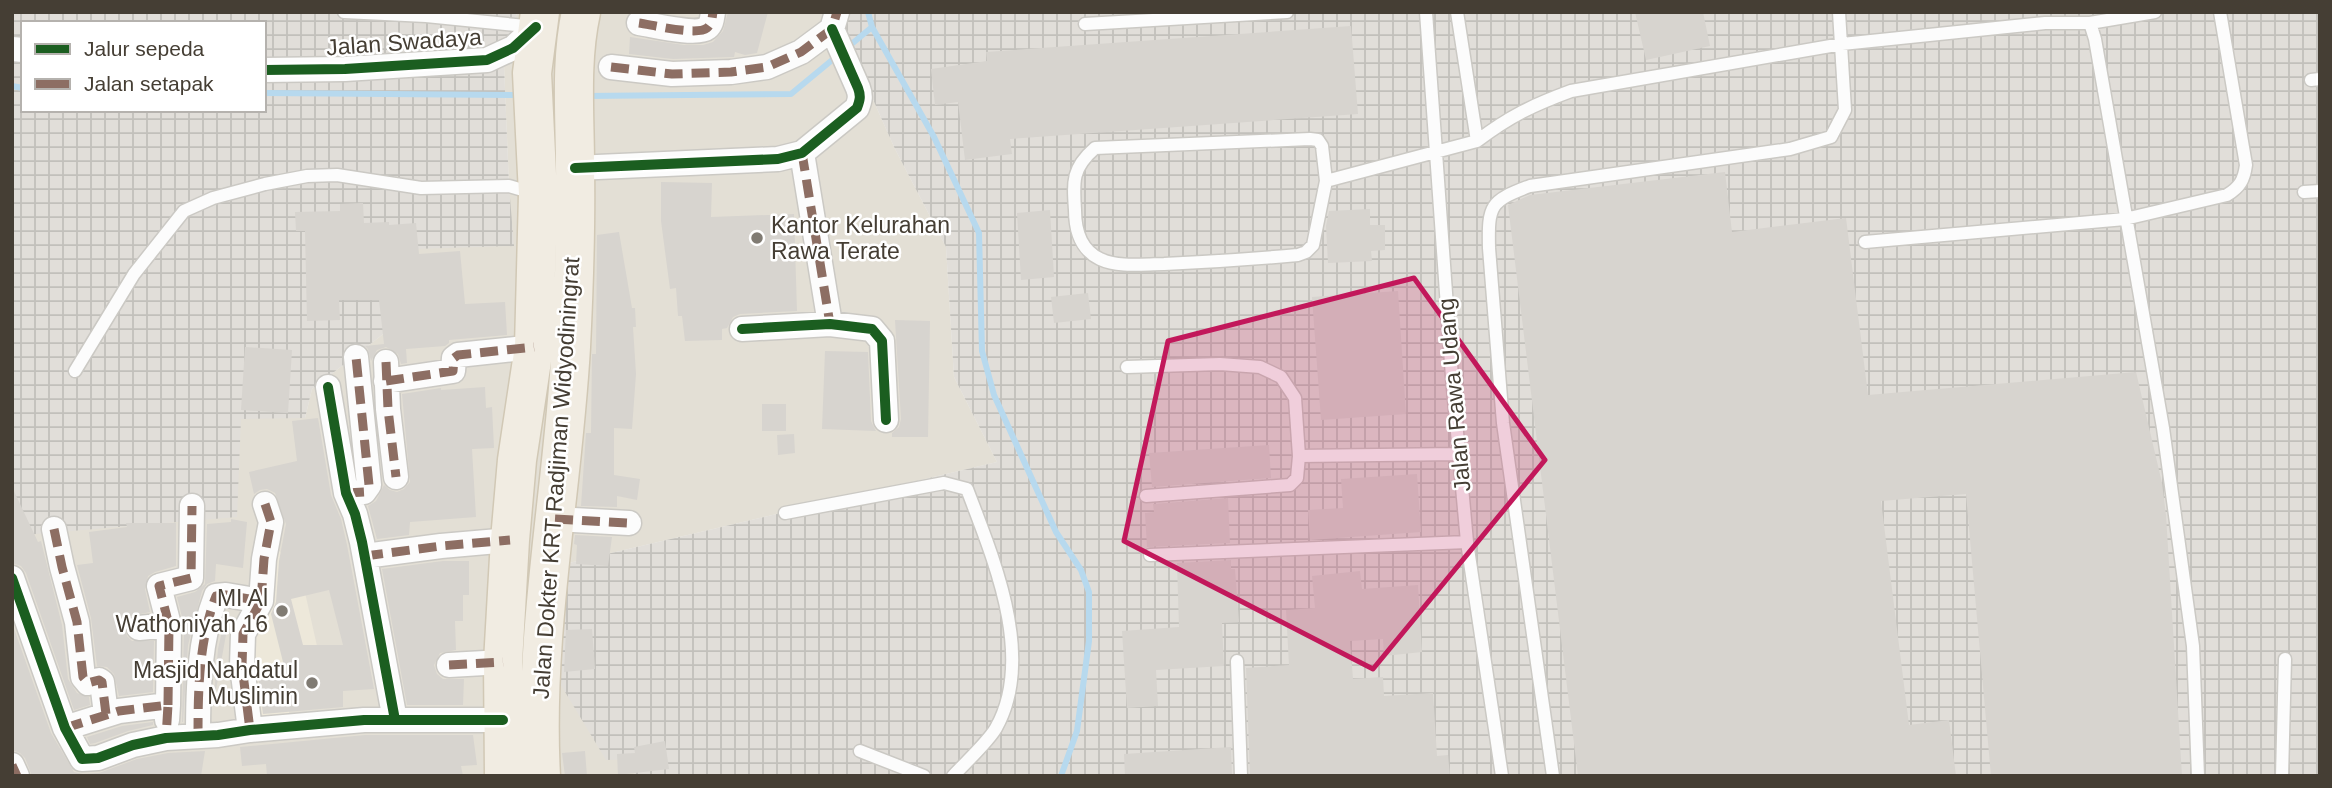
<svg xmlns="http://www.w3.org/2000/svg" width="2332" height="788" font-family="Arial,sans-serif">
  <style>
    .residential { fill: #e3dfd5 }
    .industrial { fill: url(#industrial-grid); fill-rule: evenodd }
    .education { fill: #ede8da }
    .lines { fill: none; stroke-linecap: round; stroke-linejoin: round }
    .stream { stroke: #b7d9ee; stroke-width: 6 }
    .building { fill: #d7d4cf; fill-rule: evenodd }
    .service-casing { stroke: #cbc9c4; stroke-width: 15 }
    .minor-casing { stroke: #cbc9c4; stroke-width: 27 }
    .primary-casing { stroke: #d1c8b5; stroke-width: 41 }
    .service { stroke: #fcfcfc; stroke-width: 12 }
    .minor { stroke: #fcfcfc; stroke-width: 24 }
    .primary { stroke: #f1ece2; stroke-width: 38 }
    .quiet { stroke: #8d6e63; stroke-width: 9; stroke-dasharray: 18 9; stroke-linecap: butt }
    .cycleway-casing { stroke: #fff; stroke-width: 15 }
    .cycleway { stroke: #1b5e20; stroke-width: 10 }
    .marked { fill: #c2185b; fill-opacity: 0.2; stroke: #c2185b; stroke-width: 5; stroke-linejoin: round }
    .poi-dot { fill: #807b73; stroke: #fff; stroke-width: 2.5 }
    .labels { text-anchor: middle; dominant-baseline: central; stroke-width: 5; stroke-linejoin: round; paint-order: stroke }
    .street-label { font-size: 23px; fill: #453e34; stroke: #fff }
    .poi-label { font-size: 23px; fill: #453e34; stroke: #fff; text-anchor: end }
  </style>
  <defs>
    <pattern id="industrial-grid" width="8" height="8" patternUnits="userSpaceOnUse" patternTransform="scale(1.75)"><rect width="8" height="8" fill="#e1ded9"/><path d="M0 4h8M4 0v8" fill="none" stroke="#c2c0bb"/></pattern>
  </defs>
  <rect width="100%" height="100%" fill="#eeede8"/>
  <path class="residential" d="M517,12H834L895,149L946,247L954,377L997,462L552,567L634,759L635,776H12V517L241,418H305L312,389L413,311V249L509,186L504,65Z"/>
  <path class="industrial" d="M12,12H517L504,65L509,186L514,246L413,249V311L312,389L305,418L241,419L237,517L24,535L12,517ZM23,23H264V110H23Z
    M834,12H2320V776H635L634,759L606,760L544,657L552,567L997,462L954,377L946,247L895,149Z"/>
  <path class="education" d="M277,548L302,579L321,664L292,665L289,714L255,721L256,680L251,678L256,627Z"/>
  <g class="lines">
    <path class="stream" d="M872,27L934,137L979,233L982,351L994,395L1056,532L1081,570L1089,592V641L1077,731L1061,776
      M848,47L872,27L868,12
      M12,86L23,88
      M264,93L521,95
      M585,96L791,94L837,56"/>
  </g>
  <path class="building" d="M728,12H768L757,53L745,55L735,52L734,57H730L673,59L629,54L630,37L684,45H703L713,42L723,31Z
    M1635,12H1703L1710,46L1646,60Z
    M1351,26L1358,114L1010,139L1012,154L965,160L958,102L935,105L931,69L987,61L986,52Z
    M1725,172L1732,232L1846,218L1868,395L2136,372L2162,483L2166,515L2182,776H1991L1966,494L1881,501L1909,725L1949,720L1956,776H1578L1508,205L1530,195Z
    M661,182L712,183L711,217L794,214L797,311L740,314L733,317L727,328L722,329V340L685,341L682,316H678L676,288L670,289L661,221Z
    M363,203L364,223L389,222V225L416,223L419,254L460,251L465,304L505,302L507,335L449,340V343L445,346L406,349L407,363L401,364L398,354L386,347L377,350L371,361L368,349L365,346L384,344L379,300H339L340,320L307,321L305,231H296L295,212L340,211V204Z
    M1370,209V225H1385V250L1371,251L1372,261L1328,263L1326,226L1329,211Z
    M1050,210L1054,277L1021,280L1017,213Z
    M619,232L632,308H635L636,327H633L636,374L632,429L614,428V475L640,479L637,500L617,496V507L581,506L586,433H591L592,354H596L597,235Z
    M1398,291L1406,414L1321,420L1312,297Z
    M1088,293L1091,319L1054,323L1051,297Z
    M895,320L930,321L928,437H892V433L899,427L901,419Z
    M245,347L292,350L288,413L241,410Z
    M825,351L868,352L871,421L876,431L822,429Z
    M485,387L486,408L492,407L494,448L472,449L476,517L410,522L409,535L377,539L368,506L376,501L384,485L390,490L397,492L404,489L410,482L402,394L441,388V390Z
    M762,404H786V431H762Z
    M318,418L331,495L341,519L347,545L374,689L343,691V707L263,714L257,670H285L271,614L276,602L279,561L286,524L275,493L267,489L260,490L254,494L249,472L297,461L292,421ZM329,590L343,645H303L291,599Z
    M794,434L795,453L778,455L777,435Z
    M1269,445L1271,478L1152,487L1149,453Z
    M1417,474L1421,532L1310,540L1308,510L1343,508L1341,479Z
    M12,487L38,542L41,541L62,625L68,679L77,693L89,697L90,705L74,710L26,573L21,566L12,563Z
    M1228,498L1230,543L1147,547L1145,513L1154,512L1153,504Z
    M231,519L247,522L243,568L216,564L215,581L207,584L202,591L188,645L183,722H182L184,625L177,597L195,592L205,584L207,524L231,522Z
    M126,523H176V566L155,572L148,576L145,589L150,612L131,616L125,623L127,636L132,641H154L153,692L119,696L114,674L107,667L97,666L91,618L77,565L93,563L89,532L127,527Z
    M575,535L612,537L608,566L576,564L577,545L574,544Z
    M1231,560V569H1235L1239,622L1222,623L1224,666L1156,670L1158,706L1127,708L1122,631L1179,627L1177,563Z
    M443,561H469V595H463V621H455L456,650L440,653L434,665L437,674L443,679H464L463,705H407L382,569Z
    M1360,571L1362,589L1418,585L1422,652L1384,656L1383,639L1350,641L1353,679L1383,677L1384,696L1433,693L1437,756L1448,755L1450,776H1250L1246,668L1289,665L1286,610L1315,608L1312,576Z
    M226,613H230L213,706L218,649Z
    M12,623L51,733L74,772L83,774L99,773L137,759L168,753L205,751L201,776H32L25,758L20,753L12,750Z
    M592,629L595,669L564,672L566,630Z
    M153,722V725L128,731L95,743L90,744L87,737L122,726Z
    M365,735H473L477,765L461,766L463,776H267L266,764L242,766L240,747Z
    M665,741L669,769L618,775L617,754L635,753L634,747Z
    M1231,747L1232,776H1125L1124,754Z
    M585,751L587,776H565L562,753Z"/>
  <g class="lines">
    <defs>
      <path id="service" d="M344,12L426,16L536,27
        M1426,12L1452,377L1467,542L1502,776
        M1457,12L1477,141C1510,116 1533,105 1571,91L1842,44L2045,23H2090L2095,39L2163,428L2193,646L2198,776
        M2090,23L2155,12
        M1085,24L1287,12
        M2311,80L2320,79
        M1326,181L1322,146L1318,140L1310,139L1095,148C1072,168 1073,181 1075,210C1075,230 1081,250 1100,259C1119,268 1144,264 1164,264C1209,262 1253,259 1298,255L1306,252L1313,245L1326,181L1477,141
        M2304,192L2320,191
        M1865,242L2125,219L2227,195C2240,187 2244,180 2246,165L2220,12
        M1127,367L1220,364L1260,367L1281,377L1295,398L1299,456L1458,454
        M75,371L134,274L184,211L213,198L265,184L307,176L337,175L421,188L509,186L533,193
        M1146,496L1290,485L1297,478L1299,456
        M785,513L944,483L967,489C993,558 1036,657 996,728C988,742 965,763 953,776
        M1150,555L1467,542
        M1237,661L1241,776
        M860,751L924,776
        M1553,776L1503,423L1489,248C1488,205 1490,201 1530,186L1790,149L1831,137L1845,110L1839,12
        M2282,776L2285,659"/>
      <path id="minor" d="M639,23C653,25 697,36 707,28C712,24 712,18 713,12
        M12,49L23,50
        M611,67L672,74L731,72L767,67L801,52L832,29L837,12
        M264,70L345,69L487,60L513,48L536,27
        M802,153L830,324
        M575,168L778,159L802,153L857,108C860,100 861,96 858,88L832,29
        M742,329L830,324L872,329L882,341L886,420
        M386,362L388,409L396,477
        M386,381L453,371L454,358L458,355L534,347
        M328,387L346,493L355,514L362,542L395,720
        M346,493L364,492L369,485L356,357
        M555,519L629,523
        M54,529L62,567L77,622L83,677L88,683L99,680L102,682L106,714
        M365,556L441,546L510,540
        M12,578L65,728L82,759L98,758L133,745L166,738L218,735L250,730L364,720H503
        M261,601L264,559L271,522L265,504
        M139,628L169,625
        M449,665L503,662
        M168,705L169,625L159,586L191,578L192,506
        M65,728L119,711L168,705L167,720
        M198,736C198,689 199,640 216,596L226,595L261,601L243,634L242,666L250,730
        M12,765L17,776"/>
      <path id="primary" d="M504,776L503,662L510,540L517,460L534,347L538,194L532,73L540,12
        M541,776C533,632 563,490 571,347C574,287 576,226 575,166C575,115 570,62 581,12"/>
    </defs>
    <use href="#service" class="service-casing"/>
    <use href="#minor" class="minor-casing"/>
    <use href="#primary" class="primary-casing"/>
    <use href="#service" class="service"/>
    <use href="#minor" class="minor"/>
    <use href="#primary" class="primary"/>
    <path class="quiet" d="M639,23C653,25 697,36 707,28C712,24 712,18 713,12
      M611,67L672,74L731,72L767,67L801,52L832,29L837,12
      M802,153L830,324
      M386,362L388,409L396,477
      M386,381L453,371L454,358L458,355L534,347
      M346,493L364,492L369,485L356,357
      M555,519L629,523
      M54,529L62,567L77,622L83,677L88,683L99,680L102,682L106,714
      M365,556L441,546L510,540
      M261,601L264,559L271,522L265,504
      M139,628L169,625
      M449,665L503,662
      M168,705L169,625L159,586L191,578L192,506
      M65,728L119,711L168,705L166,738
      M198,736C198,689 199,640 216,596L226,595L261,601L243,634L242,666L250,730
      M12,765L17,776"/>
    <defs>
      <path id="cycleway" d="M264,70L345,69L487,60L513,48L536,27
        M575,168L778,159L802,153L857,108C860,100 861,96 858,88L832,29
        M742,329L830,324L872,329L882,341L886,420
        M328,387L346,493L355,514L362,542L395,720
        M12,578L65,728L82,759L98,758L133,745L166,738L218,735L250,730L364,720H503"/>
    </defs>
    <use href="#cycleway" class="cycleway-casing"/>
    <use href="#cycleway" class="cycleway"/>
  </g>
  <path class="marked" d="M1414,278L1545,460L1373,669L1124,541L1168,341Z"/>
  <g class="poi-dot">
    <circle cx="757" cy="238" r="7"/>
    <circle cx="282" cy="611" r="7"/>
    <circle cx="312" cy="683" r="7"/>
  </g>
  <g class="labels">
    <g class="street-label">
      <text transform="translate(404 42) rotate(-4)">Jalan Swadaya</text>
      <text transform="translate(1454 395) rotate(-95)">Jalan Rawa Udang</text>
      <text transform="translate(556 478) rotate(-86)">Jalan Dokter KRT Radjiman Widyodiningrat</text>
    </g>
    <g class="poi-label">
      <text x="771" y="225" text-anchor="start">Kantor Kelurahan<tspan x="771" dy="26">Rawa Terate</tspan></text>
      <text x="268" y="598">MI Al<tspan x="268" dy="26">Wathoniyah 16</tspan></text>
      <text x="298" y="670">Masjid Nahdatul<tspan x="298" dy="26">Muslimin</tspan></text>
    </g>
  </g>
  <rect width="2332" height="788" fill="none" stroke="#453e34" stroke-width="28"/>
  <rect x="21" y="21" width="245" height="91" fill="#ffffff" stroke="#b5b2ae" stroke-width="2"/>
  <rect x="35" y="44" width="35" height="10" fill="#1b5e20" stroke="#b5b2ae" stroke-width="2"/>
  <text x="84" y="56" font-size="21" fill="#453e34">Jalur sepeda</text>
  <rect x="35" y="79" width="35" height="10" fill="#8d6e63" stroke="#b5b2ae" stroke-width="2"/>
  <text x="84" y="91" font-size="21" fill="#453e34">Jalan setapak</text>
</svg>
